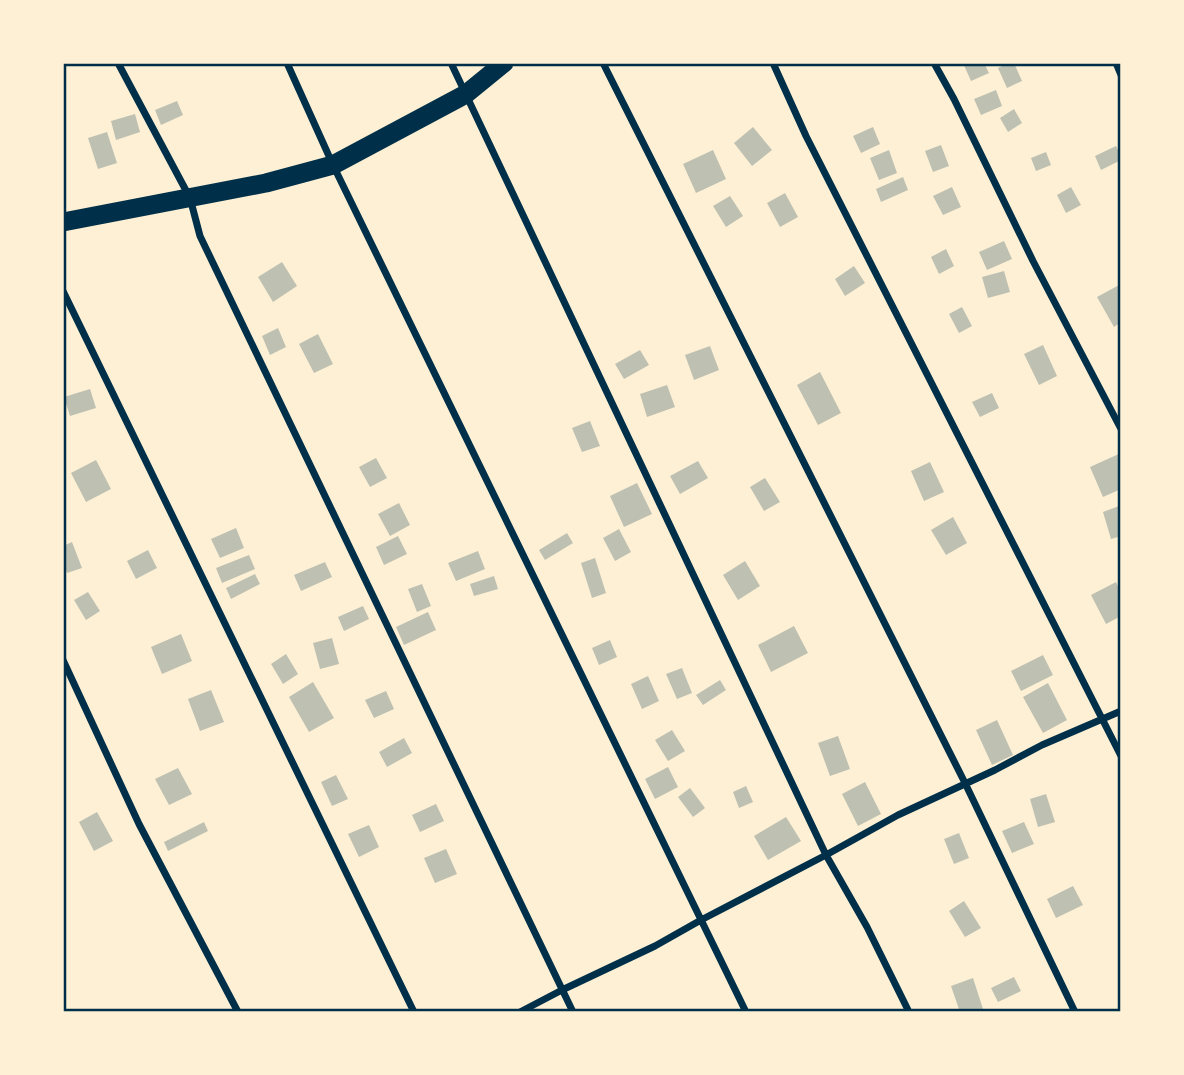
<svg xmlns="http://www.w3.org/2000/svg" width="1184" height="1075" font-family="'IBM Plex Sans',sans-serif">
  <style>
    .building { fill: #bec0b2 }
    .lines { fill: none; stroke-linecap: round; stroke-linejoin: round }
    .minor { stroke: #003049; stroke-width: 7 }
    .trunk { stroke: #003049; stroke-width: 19 }
    .neatline { fill: none; stroke: #003049; stroke-width: 2.5 }
  </style>
  <rect width="100%" height="100%" fill="#fdf0d5"/>
  <path class="building" d="M963,63H984L989,73L971,81Z
    M1008,63H1014L1022,81L1007,88L998,68Z
    M996,90L1002,106L981,115L974,99Z
    M177,101L183,115L161,125L155,110Z
    M1014,109L1022,123L1008,132L1000,118Z
    M135,114L140,132L116,140L111,121Z
    M753,127L772,150L752,166L734,143Z
    M873,127L880,144L861,153L853,136Z
    M107,132L117,163L98,169L88,138Z
    M941,145L949,166L933,172L925,151Z
    M1116,146L1121,156V160L1101,170L1095,156Z
    M713,150L726,179L696,193L683,164Z
    M889,150L897,173L879,180L870,158Z
    M1046,152L1051,165L1036,171L1031,158Z
    M903,177L908,190L881,202L876,189Z
    M952,187L961,207L943,215L933,196Z
    M1071,187L1081,205L1066,213L1057,195Z
    M785,193L798,217L780,227L767,203Z
    M730,196L743,216L726,227L713,206Z
    M1004,241L1012,259L987,270L979,252Z
    M946,249L954,266L939,274L931,257Z
    M282,262L297,286L273,302L258,277Z
    M854,266L865,283L845,296L835,279Z
    M1004,271L1010,292L988,298L982,277Z
    M1121,284V322L1114,327L1097,297Z
    M962,307L972,326L959,333L949,314Z
    M278,328L286,347L270,355L262,336Z
    M318,334L333,364L314,373L299,344Z
    M1043,345L1057,376L1039,385L1024,354Z
    M710,346L719,370L694,380L685,355Z
    M640,350L649,365L624,379L615,364Z
    M820,372L841,413L818,425L797,385Z
    M667,385L675,407L647,417L640,394Z
    M90,389L96,408L70,416L64,397Z
    M992,393L999,408L980,417L972,402Z
    M590,421L600,446L582,452L572,428Z
    M1121,453V489L1103,497L1090,467Z
    M376,458L387,478L370,487L359,467Z
    M96,460L111,489L86,502L71,473Z
    M698,461L708,478L680,494L670,476Z
    M930,462L944,492L924,501L911,471Z
    M765,478L780,502L764,511L750,487Z
    M637,483L652,514L624,527L610,496Z
    M399,503L410,525L390,536L378,514Z
    M1119,506L1121,511V536L1111,539L1103,512Z
    M953,517L967,543L946,555L931,530Z
    M236,528L244,548L220,558L211,539Z
    M619,529L631,552L615,561L603,538Z
    M567,533L573,543L545,560L539,550Z
    M398,536L407,554L384,565L376,547Z
    M72,542L82,568L67,573L63,563V546Z
    M148,550L157,568L136,579L127,561Z
    M478,551L485,569L456,581L448,563Z
    M249,555L255,569L222,583L216,568Z
    M595,558L606,593L592,598L581,563Z
    M745,561L760,586L738,600L723,575Z
    M325,562L332,577L301,591L294,575Z
    M255,574L260,584L231,599L226,588Z
    M494,576L498,589L474,596L470,584Z
    M1116,582L1121,593V616L1106,624L1091,595Z
    M422,584L431,606L417,612L408,589Z
    M88,592L100,611L86,620L74,600Z
    M363,606L369,619L344,631L338,617Z
    M428,612L436,630L404,645L396,627Z
    M794,626L808,653L771,672L758,645Z
    M181,634L192,661L162,674L151,647Z
    M332,638L339,664L320,669L313,643Z
    M610,640L617,657L599,665L592,648Z
    M286,654L298,674L283,684L271,664Z
    M1043,655L1053,675L1021,691L1011,671Z
    M682,668L692,693L677,699L666,674Z
    M648,676L659,701L642,709L631,684Z
    M720,680L726,690L703,705L696,695Z
    M313,682L334,718L309,732L289,697Z
    M1048,683L1067,720L1043,733L1023,697Z
    M211,690L224,722L200,731L188,699Z
    M386,691L394,709L374,718L365,700Z
    M997,720L1013,755L992,765L976,730Z
    M672,730L685,751L668,761L655,740Z
    M838,736L850,769L830,776L818,743Z
    M404,738L412,753L387,767L379,752Z
    M668,767L678,787L655,799L645,779Z
    M178,768L192,794L169,805L155,779Z
    M336,775L348,799L332,806L321,782Z
    M865,782L881,814L858,826L842,794Z
    M746,786L753,802L739,808L733,792Z
    M690,788L705,808L693,817L678,797Z
    M1046,794L1055,822L1038,827L1030,799Z
    M436,804L444,821L420,832L412,815Z
    M97,812L113,841L94,851L79,822Z
    M786,817L801,841L768,860L754,836Z
    M204,822L208,831L168,851L164,842Z
    M1024,822L1034,844L1012,853L1002,831Z
    M369,825L379,847L359,857L348,834Z
    M959,833L969,858L954,864L944,839Z
    M446,849L457,874L435,883L424,858Z
    M1073,886L1083,905L1056,918L1047,899Z
    M964,901L981,928L965,937L949,911Z
    M1014,977L1021,991L998,1002L991,988Z
    M973,978L983,1009L974,1012H960L951,986Z"/>
  <g class="lines">
    <path class="minor" d="M118,63L190,198L200,236L573,1012
      M287,63L333,165L746,1012
      M451,63L826,855L867,927L909,1012
      M603,63L965,783L1075,1012
      M773,63L806,136L1121,756
      M934,63L954,99L1033,261L1121,429
      M1116,63L1121,75
      M63,291L414,1012
      M63,660L139,824L238,1012
      M520,1012L562,990L655,946L701,920L826,855L898,815L995,770L1042,745L1121,711"/>
    <path class="trunk" d="M63,222L266,183L333,165L466,94L504,63"/>
  </g>
  <rect width="1184" height="1075" fill="none" stroke="#fdf0d5" stroke-width="130"/>
  <rect x="65" y="65" width="1054" height="945" class="neatline"/>
</svg>
